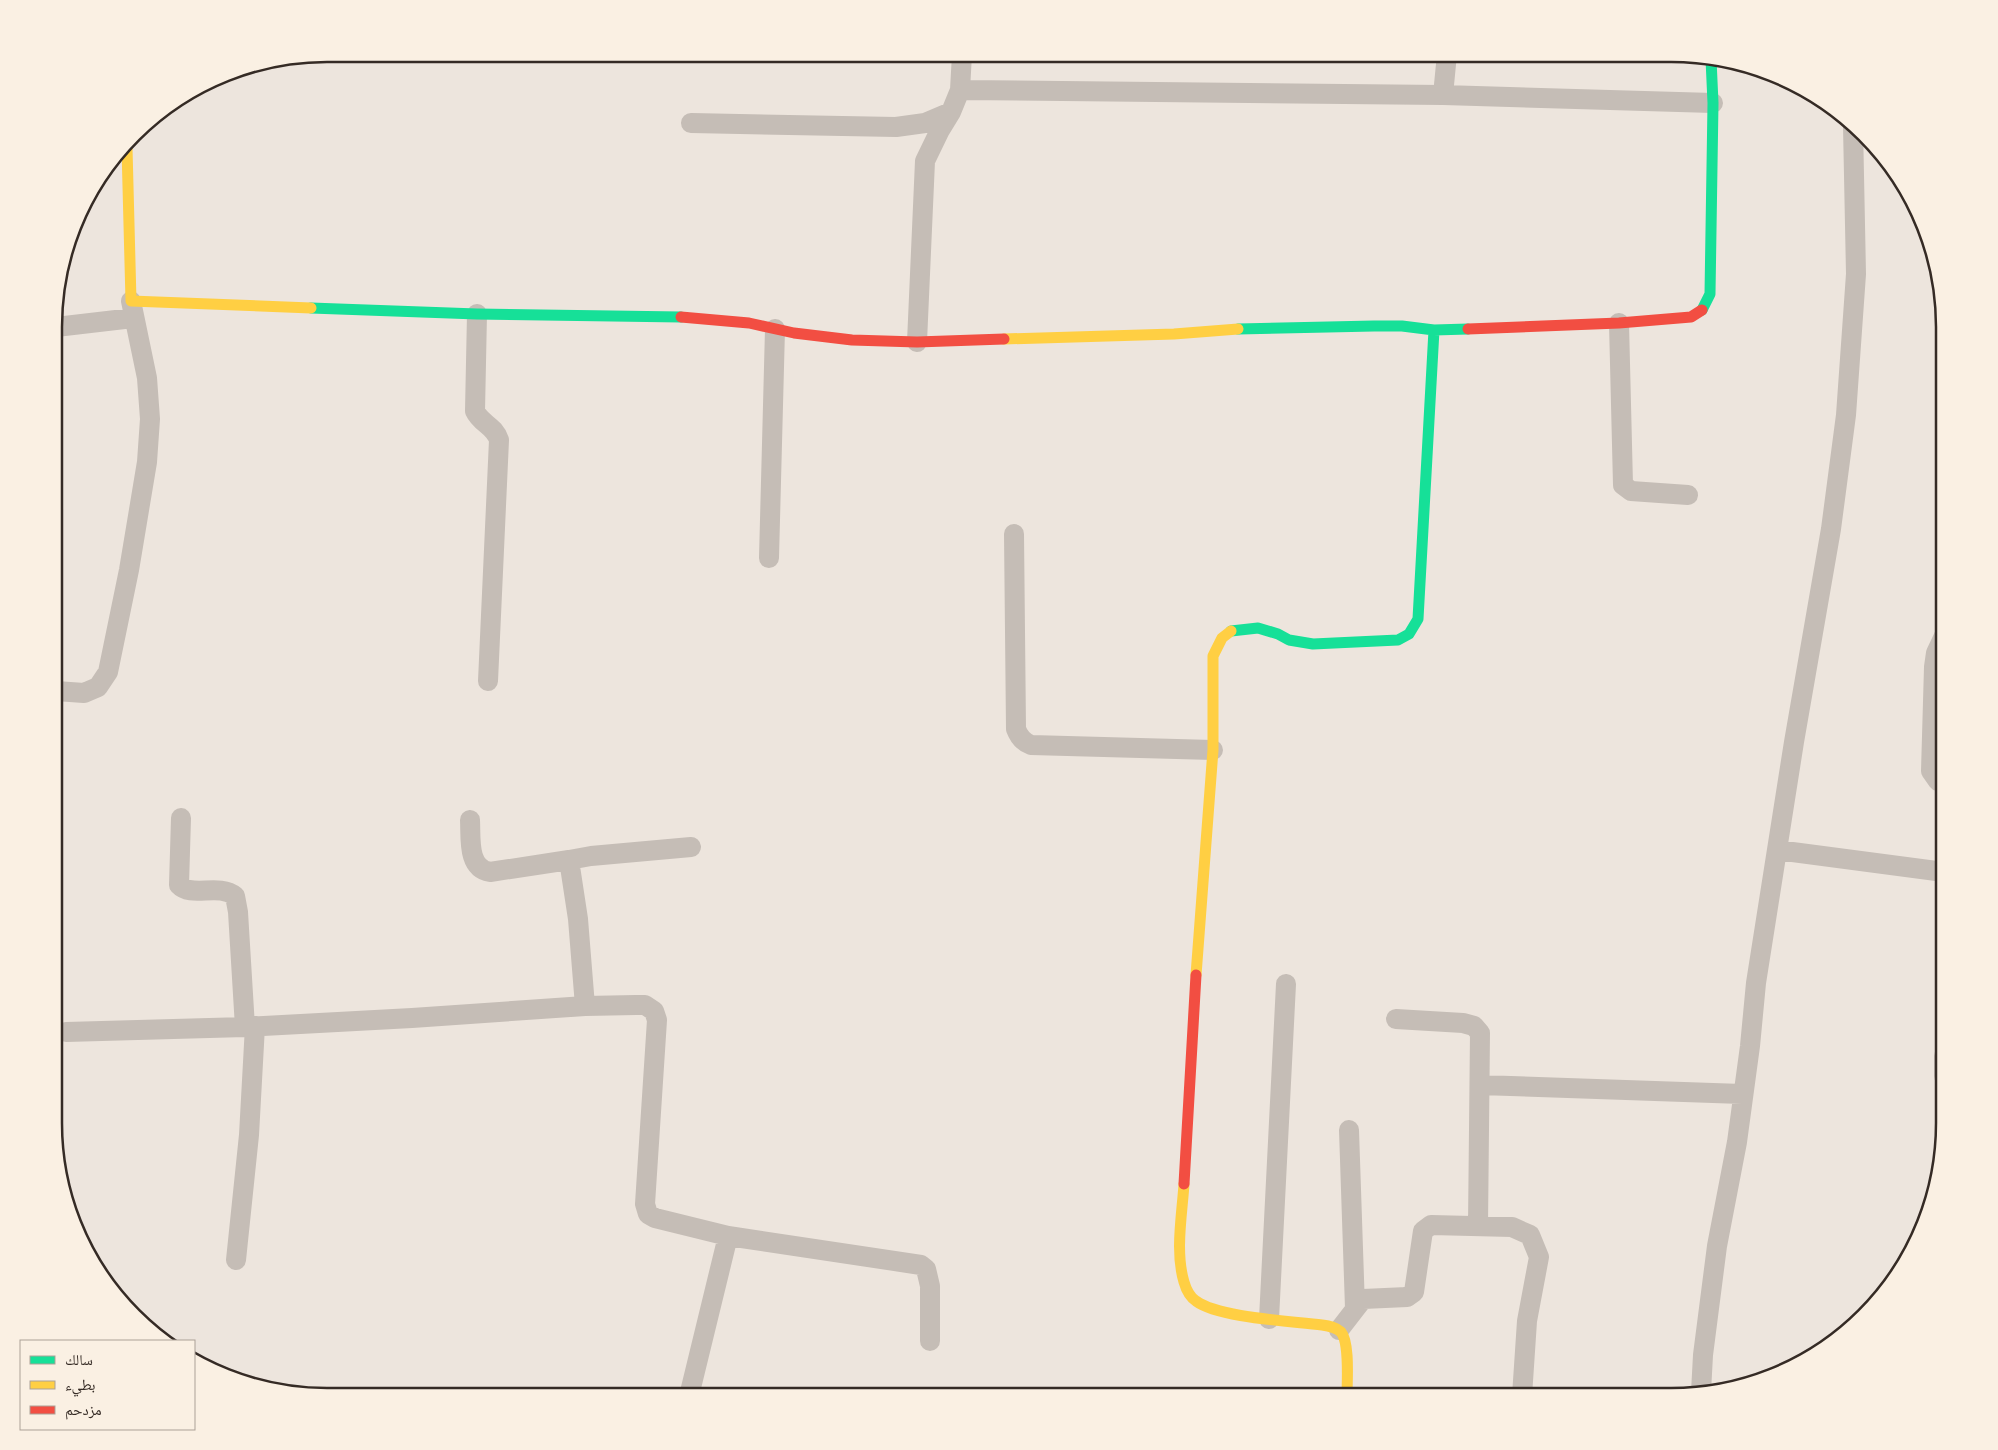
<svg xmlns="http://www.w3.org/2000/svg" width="1998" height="1450" font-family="Roboto,'Noto Naskh Arabic',sans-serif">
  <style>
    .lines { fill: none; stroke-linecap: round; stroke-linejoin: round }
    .street { stroke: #c5bdb6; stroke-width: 20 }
    .fast { stroke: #16e098; stroke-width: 11 }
    .slow { stroke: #ffcf43; stroke-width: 11 }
    .jam { stroke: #f24e42; stroke-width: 11 }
    .rim { fill: none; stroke: #352b25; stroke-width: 2.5 }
  </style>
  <rect width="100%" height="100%" fill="#ede5dd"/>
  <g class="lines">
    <path class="street" d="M960,90L1443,95L1713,103
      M1443,95L1447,54
      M691,123L896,127L925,123L951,112
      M477,314L475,411C481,424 494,425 499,440L488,681
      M1619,323L1623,485L1631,491L1688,495
      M56,327L133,318
      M917,342L925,161L940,130L951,112L960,90L962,54
      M1014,534L1016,729C1019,737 1023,742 1031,745L1213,750
      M769,558L775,329
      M1944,636L1936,653L1934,667L1931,771L1938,781L1944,782
      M56,691L84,693L98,687L108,672L129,570L147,462L150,419L147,378L131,301
      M181,818L179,885C191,898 219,883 235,896L238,912L245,1027
      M470,820C471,838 467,868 490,872L569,860L578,919L585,1006
      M1777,850L1944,872
      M569,860L591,856L691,847
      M1396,1019L1463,1023L1474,1026L1480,1033L1478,1225
      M66,1032L245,1027L412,1018L585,1006L636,1005H645L654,1011L657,1020L645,1204L648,1214L655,1218L728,1236L921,1265L926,1269L930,1286V1341
      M1944,1056V1076
      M1480,1085L1742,1094
      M1349,1130L1355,1308
      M236,1260L249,1135L255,1026
      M1269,1319L1286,984
      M1339,1330L1363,1299L1407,1297L1414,1292L1423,1231L1431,1225L1512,1227L1530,1235L1539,1257L1527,1321L1522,1396
      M1701,1392L1703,1355L1717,1246L1737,1142L1750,1046L1756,983L1794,742L1831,529L1846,415L1856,274L1853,126
      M689,1396L728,1236"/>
    <path class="fast" d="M311,308L477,314L681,317
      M1702,310L1710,294L1713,103L1711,59
      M1238,329L1374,326H1402L1434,330L1468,329
      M1231,631L1258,628L1278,634L1289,640L1313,644L1398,640L1409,634L1418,619L1434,330"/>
    <path class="slow" d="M127,148L131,301L311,308
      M1004,339L1174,334L1238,329
      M1196,975L1213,750V656L1222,638L1231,631
      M1184,1184C1182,1215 1175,1252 1184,1282C1186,1289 1190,1297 1196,1301C1219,1318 1292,1321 1322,1325C1329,1326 1336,1327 1341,1332C1350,1343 1347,1381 1347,1396"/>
    <path class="jam" d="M681,317L749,323L794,333L852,340L917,342L1004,339
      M1468,329L1619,323L1691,317L1702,310
      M1184,1184L1196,975"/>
  </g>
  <path d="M0 0H1998V1450H0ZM327 62H1671A265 265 0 0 1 1936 327V1123A265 265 0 0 1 1671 1388H327A265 265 0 0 1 62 1123V327A265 265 0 0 1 327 62Z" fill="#faf0e3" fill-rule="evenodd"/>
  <path class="rim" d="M327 62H1671A265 265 0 0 1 1936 327V1123A265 265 0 0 1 1671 1388H327A265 265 0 0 1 62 1123V327A265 265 0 0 1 327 62Z"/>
  <rect x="20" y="1340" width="175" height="90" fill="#faf0e3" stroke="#aba197"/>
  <rect x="30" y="1356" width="25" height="8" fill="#16e098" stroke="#aba197"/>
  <text x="65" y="1365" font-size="15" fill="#352b25">سالك</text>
  <rect x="30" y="1381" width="25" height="8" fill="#ffcf43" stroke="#aba197"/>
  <text x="65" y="1390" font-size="15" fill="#352b25">بطيء</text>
  <rect x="30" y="1406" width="25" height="8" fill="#f24e42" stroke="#aba197"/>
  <text x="65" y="1415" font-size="15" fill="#352b25">مزدحم</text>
</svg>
